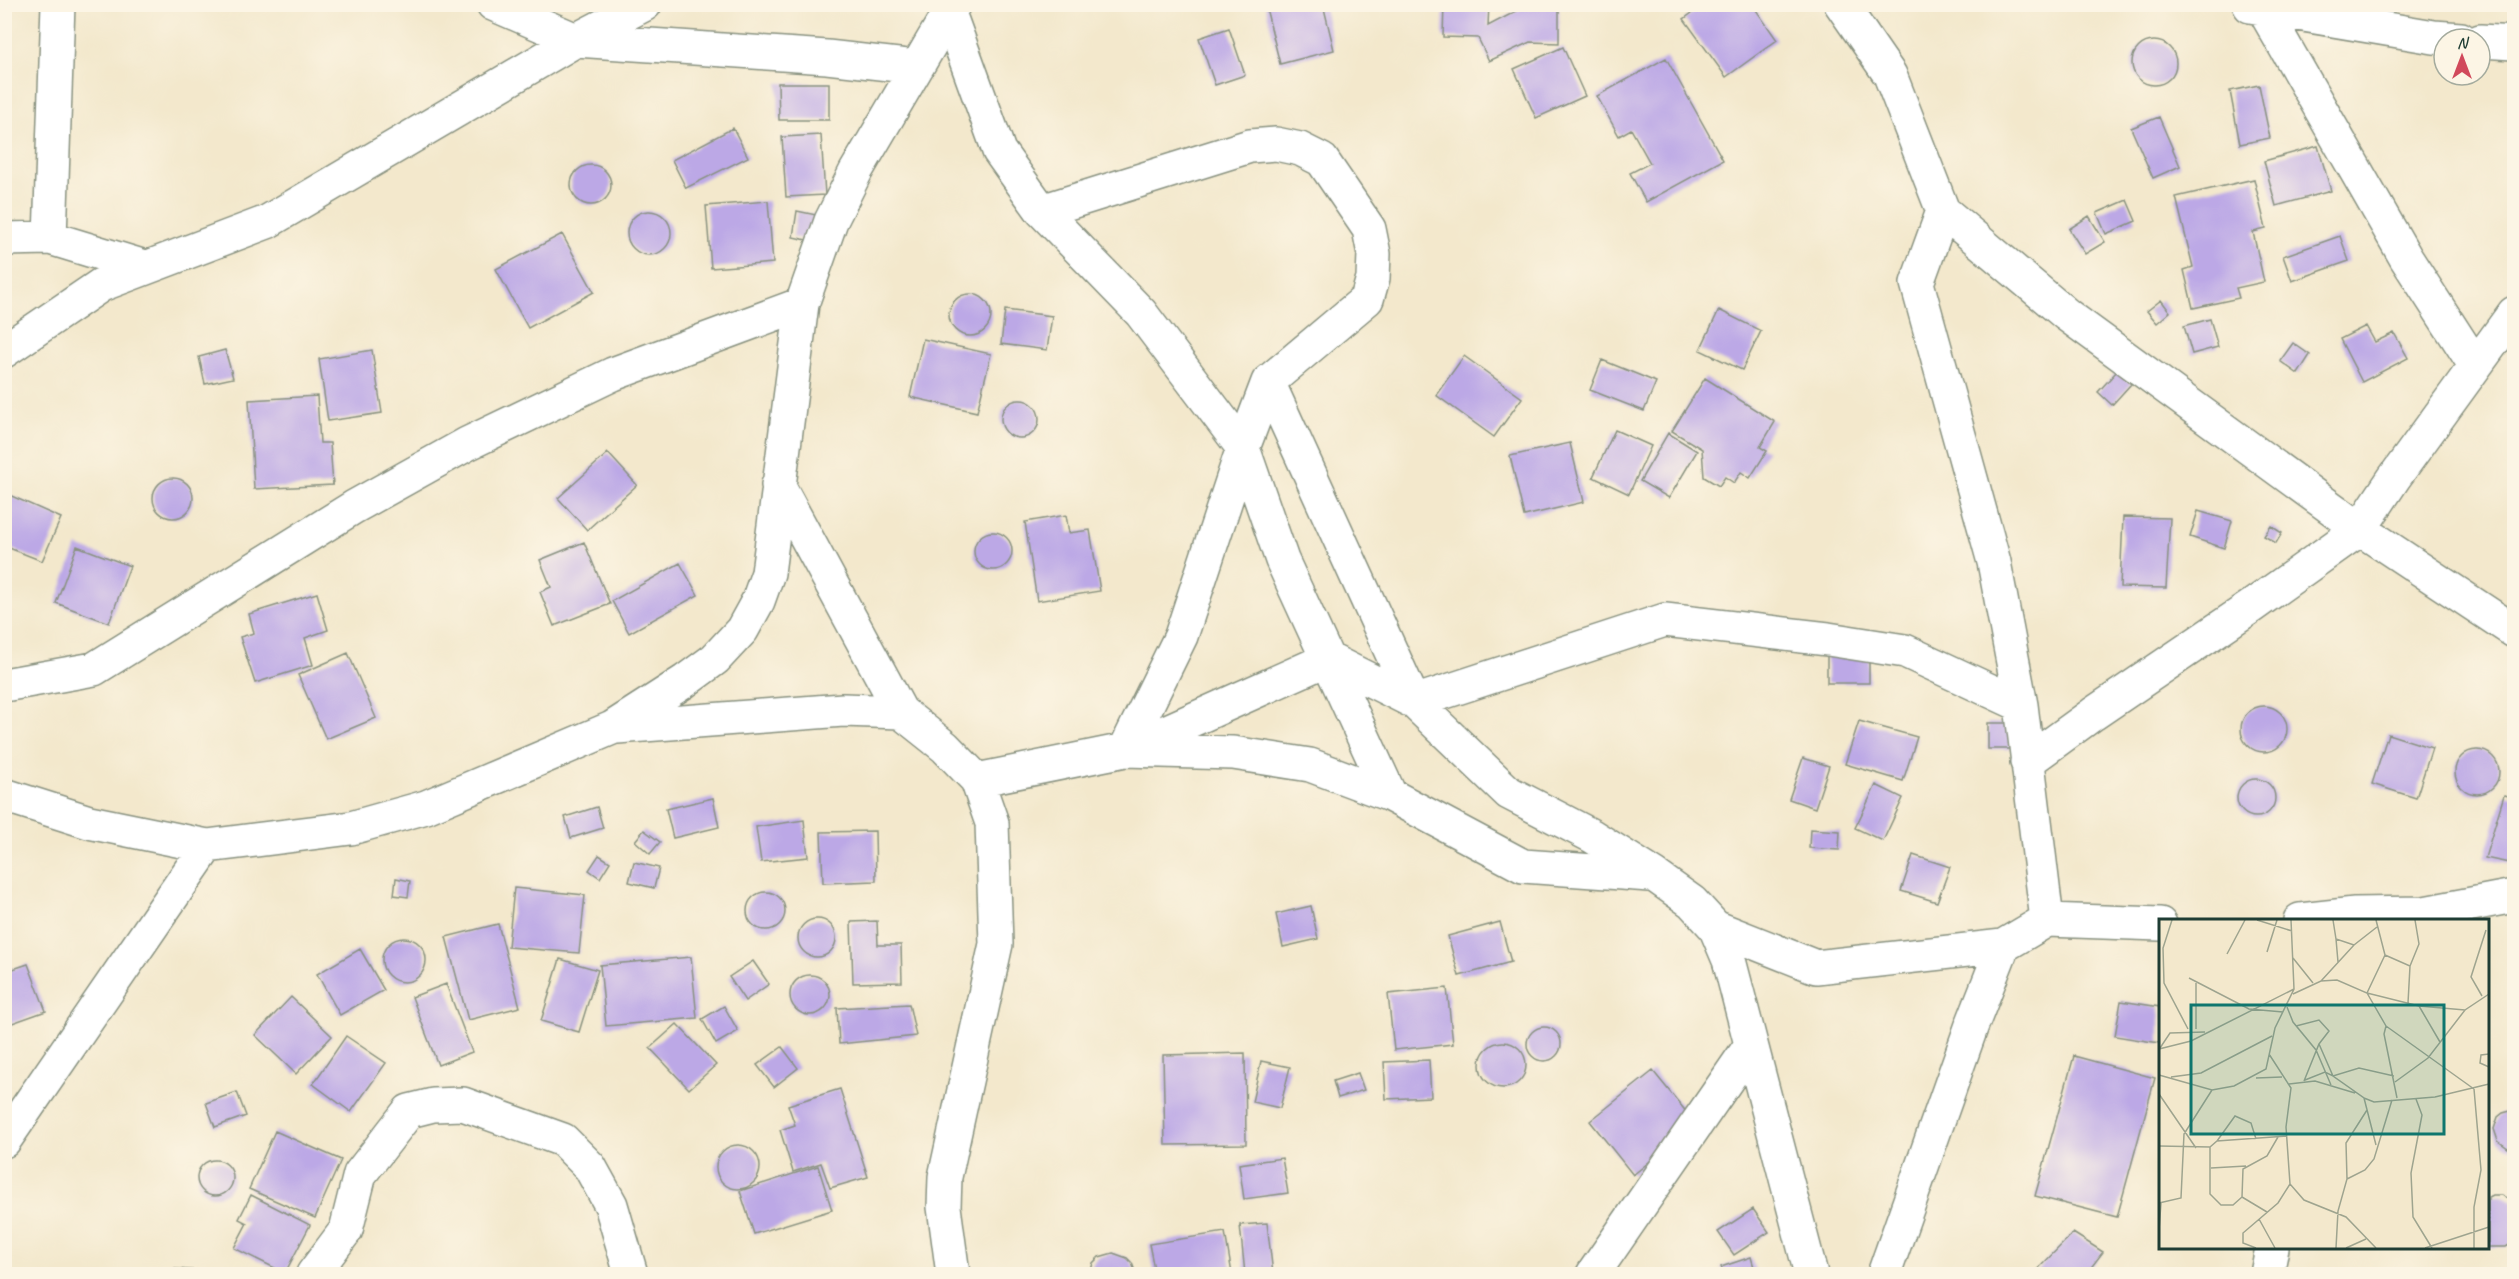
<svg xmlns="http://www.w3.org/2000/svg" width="2519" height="1279" font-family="Caveat,sans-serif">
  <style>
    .building { fill: #bca8e6 }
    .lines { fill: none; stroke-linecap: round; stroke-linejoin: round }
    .minor-casing { stroke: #899280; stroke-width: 36 }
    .minor { stroke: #fff; stroke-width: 33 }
    .inset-road { fill: none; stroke: #9ea48f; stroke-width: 1.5 }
    .view { fill: #0f766e; fill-opacity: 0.15; stroke: #0f766e; stroke-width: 3 }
    .inset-edge { fill: none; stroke: #1f3d34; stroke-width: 3 }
  </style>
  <rect width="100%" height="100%" fill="#fcf5e5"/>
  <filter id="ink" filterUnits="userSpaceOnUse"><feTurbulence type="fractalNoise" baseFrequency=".0167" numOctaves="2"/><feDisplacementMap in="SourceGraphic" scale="12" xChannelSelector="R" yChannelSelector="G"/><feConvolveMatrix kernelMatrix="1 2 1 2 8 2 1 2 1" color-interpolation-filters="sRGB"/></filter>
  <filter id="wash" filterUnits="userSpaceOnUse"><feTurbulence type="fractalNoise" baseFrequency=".008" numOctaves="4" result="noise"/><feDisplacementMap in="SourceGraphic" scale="24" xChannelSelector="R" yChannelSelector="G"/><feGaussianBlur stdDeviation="1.35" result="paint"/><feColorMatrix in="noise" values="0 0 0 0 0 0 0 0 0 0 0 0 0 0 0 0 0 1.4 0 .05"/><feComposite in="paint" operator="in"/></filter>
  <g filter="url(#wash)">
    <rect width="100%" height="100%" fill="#f3e8cc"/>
    <g id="blocks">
      <path class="building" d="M1265,4H1323L1334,50L1280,64Z
        M1444,4H1489L1488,26L1530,4H1559V43L1530,42L1489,61L1478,38L1443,37Z
        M1704,4H1752L1777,40L1726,77L1684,19Z
        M1229,28L1245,75L1215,85L1199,38Z
        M2132 63a22 22 0 1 1 44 0a22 22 0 1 1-44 0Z
        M1563,47L1585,96L1536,118L1514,69Z
        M1666,58L1723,160L1646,202L1630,173L1650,163L1631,129L1619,136L1597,96Z
        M778,83H829V120H779Z
        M2259,85L2270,138L2240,144L2230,91Z
        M2159,117L2180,166L2153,178L2131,128Z
        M733,128L748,157L686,188L672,160Z
        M821,135L825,195L786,197L782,137Z
        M2318,146L2331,191L2276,206L2264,161Z
        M571 185a20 20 0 1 1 40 0a20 20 0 1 1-40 0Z
        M2254,179L2266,229L2253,232L2264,282L2236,288L2239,298L2193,308L2184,270L2193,267L2176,197Z
        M2127,200L2136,221L2106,234L2097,213Z
        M768,201L773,263L711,268L706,206Z
        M797,211L821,216L816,242L793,237Z
        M627 233a22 22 0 1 1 44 0a22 22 0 1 1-44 0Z
        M2089,216L2105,242L2085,254L2069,229Z
        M562,234L594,292L528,328L496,269Z
        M2340,236L2349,261L2292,281L2283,256Z
        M949 315a21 21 0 1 1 42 0a21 21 0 1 1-42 0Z
        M2161,300L2170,312L2157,323L2147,311Z
        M1005,310L1052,316L1047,350L1001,344Z
        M1719,310L1761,331L1742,370L1700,350Z
        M2210,319L2218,347L2192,354L2184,326Z
        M2366,326L2375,342L2394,333L2408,358L2362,382L2340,339Z
        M923,339L991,354L977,412L910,397Z
        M2293,343L2310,355L2298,374L2280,361Z
        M225,350L233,378L205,384L199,357Z
        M372,350L382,413L328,421L319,359Z
        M1464,356L1522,398L1494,437L1436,395Z
        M1602,360L1656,382L1644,411L1590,390Z
        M2117,371L2131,384L2112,405L2098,392Z
        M1705,378L1775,422L1760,447L1767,451L1750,478L1741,472L1734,483L1725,477L1719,486L1704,477L1702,449L1672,431Z
        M317,396L320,443H330L333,485L254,489L249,400Z
        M1001 419a19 19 0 1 1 38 0a19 19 0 1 1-38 0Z
        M1615,430L1651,446L1629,494L1593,477Z
        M1668,433L1697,451L1669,498L1640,481Z
        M1570,443L1584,502L1524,516L1510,456Z
        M608,453L637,485L587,530L558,498Z
        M153 498a20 20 0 1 1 40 0a20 20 0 1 1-40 0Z
        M7,494L61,518L42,561L4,546V501Z
        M2198,511L2232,521L2224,548L2190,537Z
        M1066,515L1069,533L1090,530L1100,591L1037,601L1025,522Z
        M2123,517L2170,518L2166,588L2120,587Z
        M2271,526L2282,533L2276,543L2264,536Z
        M974 551a19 19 0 1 1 38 0a19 19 0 1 1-38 0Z
        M584,542L610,604L554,626L540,592L551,587L540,560Z
        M77,546L130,566L109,623L56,603Z
        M680,563L698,595L629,633L612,601Z
        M317,593L328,630L305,638L313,665L255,683L240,637L254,633L249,614Z
        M348,653L376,718L326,739L298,675Z
        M1827,654H1869V683H1827Z
        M2241 729a23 23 0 1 1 46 0a23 23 0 1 1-46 0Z
        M1859,721L1917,737L1903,781L1845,764Z
        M1988,723H2011V749H1988Z
        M2388,734L2432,748L2416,798L2372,784Z
        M2455 772a22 22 0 1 1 44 0a22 22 0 1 1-44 0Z
        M1803,758L1829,766L1815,808L1789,799Z
        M2237 798a19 19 0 1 1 38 0a19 19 0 1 1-38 0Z
        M1876,785L1903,798L1883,841L1855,828Z
        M2504,795L2514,797V864L2485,858Z
        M713,798L719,827L673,838L666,809Z
        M597,807L603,828L571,838L565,817Z
        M804,820L808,857L761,862L756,827Z
        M1810,829L1840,831L1839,850L1809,848Z
        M644,830L660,842L650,854L635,841Z
        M875,831L876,881L823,883L821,832Z
        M599,855L610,862L600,878L589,870Z
        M1913,855L1950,867L1937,902L1901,891Z
        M634,862L659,868L654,888L629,882Z
        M396,878L410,881L408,897L394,895Z
        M514,888L585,895L579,953L508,947Z
        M747 911a19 19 0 1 1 38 0a19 19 0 1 1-38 0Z
        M1311,906L1318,939L1283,947L1276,914Z
        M798 938a19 19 0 1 1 38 0a19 19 0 1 1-38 0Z
        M877,921L878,945H901L902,982L853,983L851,922Z
        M1500,922L1511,962L1459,976L1448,936Z
        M498,924L520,1007L468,1020L446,937Z
        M382 960a22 22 0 1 1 44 0a22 22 0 1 1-44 0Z
        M360,949L384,990L340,1015L317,974Z
        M691,957L697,1018L606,1026L600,965Z
        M560,959L598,970L579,1032L541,1021Z
        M753,961L769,984L745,1001L729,977Z
        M28,964L46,1011L4,1026V972Z
        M790 995a20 20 0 1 1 40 0a20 20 0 1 1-40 0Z
        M446,984L472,1052L438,1065L412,997Z
        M1447,988L1453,1044L1394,1050L1388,994Z
        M291,997L332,1036L296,1074L255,1035Z
        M2121,1001L2160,1007V1043L2115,1036Z
        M909,1004L916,1036L839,1044L837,1008Z
        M724,1006L738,1031L716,1044L702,1019Z
        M677,1024L716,1065L689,1089L650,1048Z
        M1527 1044a17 17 0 1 1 34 0a17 17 0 1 1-34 0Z
        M346,1036L386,1063L351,1112L313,1084Z
        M1480 1065a23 23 0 1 1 46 0a23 23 0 1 1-46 0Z
        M782,1047L798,1068L774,1087L757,1065Z
        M1245,1053L1246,1144L1165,1145L1163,1055Z
        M2074,1056L2155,1078L2117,1217L2035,1196Z
        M1429,1060L1431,1097L1386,1099L1384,1062Z
        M1261,1061L1290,1067L1280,1108L1252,1102Z
        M1653,1071L1692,1119L1665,1140L1670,1145L1633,1175L1590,1121Z
        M1358,1073L1364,1090L1338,1098L1333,1081Z
        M840,1089L868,1177L830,1188L821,1163L793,1172L780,1130L795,1125L788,1105Z
        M237,1092L246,1116L215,1127L206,1103Z
        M2514,1110V1149L2508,1148L2498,1141L2494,1129L2498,1117L2503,1113Z
        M275,1131L341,1160L315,1218L249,1189Z
        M716 1167a22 22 0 1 1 44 0a22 22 0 1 1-44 0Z
        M1282,1158L1288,1193L1244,1199L1239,1164Z
        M197 1178a18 18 0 1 1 36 0a18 18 0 1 1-36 0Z
        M818,1166L832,1210L754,1234L740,1191Z
        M251,1195L310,1225L285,1273L234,1248L247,1223L239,1219Z
        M2492,1195H2501L2514,1202V1242L2506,1247H2488V1197Z
        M1753,1209L1769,1232L1734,1255L1718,1232Z
        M1267,1223L1273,1274H1245L1240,1225Z
        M1225,1232L1232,1274H1155L1149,1244Z
        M2073,1233L2103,1252L2086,1274H2044L2037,1270Z
        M1113,1253L1127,1258L1132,1263L1136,1274H1090L1093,1263L1099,1257Z
        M1751,1257L1756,1274H1724L1721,1267Z
        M175,1269L230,1273V1274H175Z"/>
    </g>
  </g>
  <g filter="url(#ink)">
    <use href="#blocks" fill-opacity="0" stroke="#899280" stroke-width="1.5"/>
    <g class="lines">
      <defs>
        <path id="minor" d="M493,4L576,40L827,57L916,67
          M1841,4L1890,75L1943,211L1917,283L1994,562L2021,705L2047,920
          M2250,6L2434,37L2461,39
          M2264,10L2406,258L2475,365
          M949,13L999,151L1042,211L1141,313L1243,448L1282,560L1390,795
          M2480,41L2514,43
          M1042,211L1250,146L1276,144L1300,149L1322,160L1369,229L1374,254L1373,278L1367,299L1268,382L1243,448L1181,636L1125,750
          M1943,211L2067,315L2360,529L2514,631
          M50,238L58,4
          M4,239L50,238L145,267
          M4,351L101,285L267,222L576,40L645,4
          M1268,382L1414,702L1509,793L1592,836L1654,875L1692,902L1715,927L1729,960L1811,1274
          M778,485L901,712L945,747L977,780L992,823L996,944L945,1177L944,1207L953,1274
          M4,685L94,669L354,507L467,444L613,374L802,304
          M617,727L843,710L901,712
          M1125,750L1328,659L1414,702L1665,620L1828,639L1905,651L2021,705
          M2027,762L2093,714L2252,606L2360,529L2394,478L2514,313
          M977,780L1125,750L1233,753L1310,765L1390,795L1523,866L1650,875
          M4,795L89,822L207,846L351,828L426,807L612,728L685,681L715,659L742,630L758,601L768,573L802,304L831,221L856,171L954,4
          M2300,920L2355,914L2424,913L2514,896
          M1715,927L1816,967L2003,946L2047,920L2160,924
          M4,1141L207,846
          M313,1274L346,1230L360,1174L409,1111L433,1105L463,1104L563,1140L590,1167L611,1205L631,1274
          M1593,1274L1751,1045
          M1884,1274L1972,1025L2003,946
          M2267,1274L2272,1248"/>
      </defs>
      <use href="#minor" class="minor-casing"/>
      <use href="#minor" class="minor"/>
    </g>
  </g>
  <g transform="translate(2159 919)">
    <rect width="330" height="330" fill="#f3e8cc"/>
    <path class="inset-road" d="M13,1L4,29L5,64L29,110M98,1L133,12M174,1L177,20L195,26M217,1L226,36L208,74L260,87L306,91M177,20L179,43M108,33L118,1M68,35L86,1M226,36L251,47L249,84M134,39L154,64M251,47L260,25L256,1M30,59L90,90L124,93M162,62L195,26L218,8M37,64V110M134,75L162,62L178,61L208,74L227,107L225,115L238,179M323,77L312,58L327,11M260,87L281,123M128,88L134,103L157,131L172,166M137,107L160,101L170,112L160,125L145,162M227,107L315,170M160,125L174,157L205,179L217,226M1,129L11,114L46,113M0,130L32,122L135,70M110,135L132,169L127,208L131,265L145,281L187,298L217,329M330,135L322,136L321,144L330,148M0,156L53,171L75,167L107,150L116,109L135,70L132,1M12,158L42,154L113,117M97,159L123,158M146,161L166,153L174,157L200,149L235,157M236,163L269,139L306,91L330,75M130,165L156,162L196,174M0,175L37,229M205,179L215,183L276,178L330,165M257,180L263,196L252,254L254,298L273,329M58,222L76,197L92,204L97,220M0,227L51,228L58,222L128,217M51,228V275L62,286H74L83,278L84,250L108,237L119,218M52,249L87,247M188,260L206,251L215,240L233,181M83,278L108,293M0,284L22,279L25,215L53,171M100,300L116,329M0,311L2,284M97,329L84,324V314L119,284L131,265M177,329L179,292L188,260L187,224L208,191M187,329L207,320M266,329L330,308M315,329V288L322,251L315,170"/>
    <path class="view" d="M32,86H285V215H32Z"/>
    <rect width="330" height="330" class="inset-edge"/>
  </g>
  <rect width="2519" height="1279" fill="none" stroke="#fcf5e5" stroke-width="24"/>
  <g transform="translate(2462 57)"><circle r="28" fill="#fcf5e5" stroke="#a4ab9e" stroke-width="1.5"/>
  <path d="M0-4.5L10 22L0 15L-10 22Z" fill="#d1495b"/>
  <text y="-9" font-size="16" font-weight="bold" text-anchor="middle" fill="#1f3d34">N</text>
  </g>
</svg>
